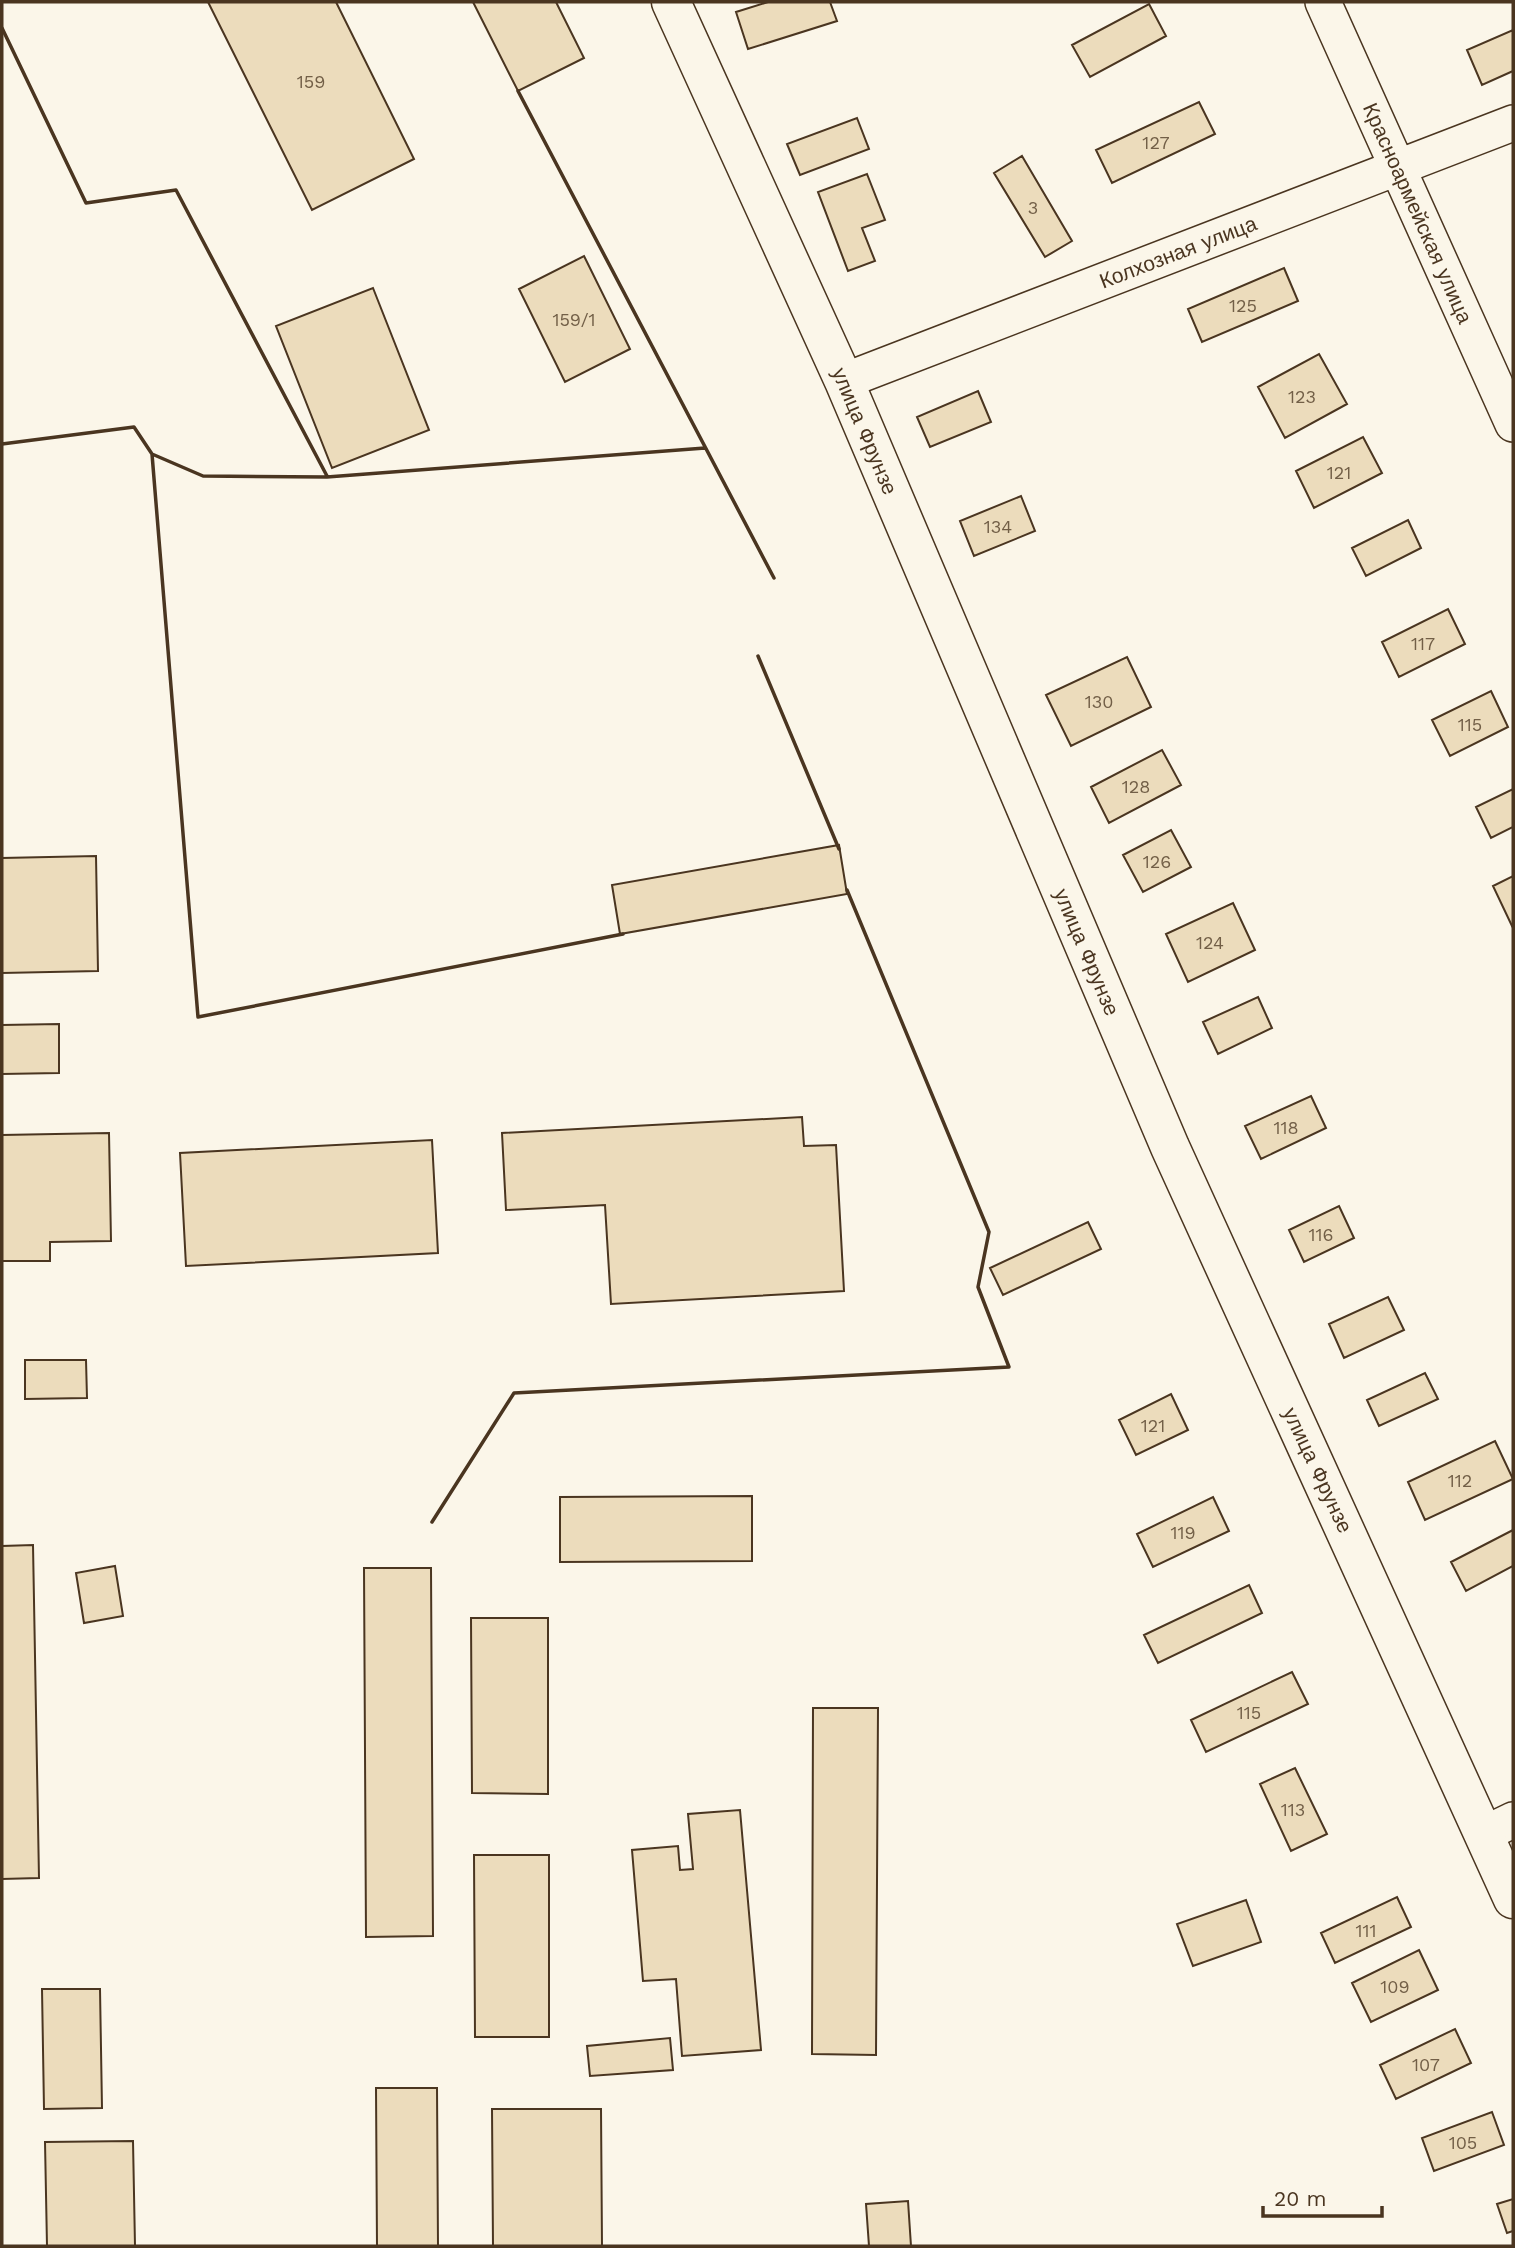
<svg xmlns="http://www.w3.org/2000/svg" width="1515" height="2248" font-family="'Work Sans',sans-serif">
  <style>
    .building { fill: #ecdcbc; stroke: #4a3520; stroke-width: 2 }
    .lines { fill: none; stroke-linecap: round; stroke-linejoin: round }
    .minor-casing { stroke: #4a3520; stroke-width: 38 }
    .tertiary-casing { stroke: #4a3520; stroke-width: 41 }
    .minor { stroke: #fbf6e9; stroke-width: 35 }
    .tertiary { stroke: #fbf6e9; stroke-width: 38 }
    .wall { stroke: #4a3520; stroke-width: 3.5 }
    .labels { text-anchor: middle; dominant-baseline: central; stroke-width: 5; stroke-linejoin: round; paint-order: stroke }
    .number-label { font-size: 18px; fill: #725f47 }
    .street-label { font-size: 21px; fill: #4a3520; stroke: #fbf6e9 }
  </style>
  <rect width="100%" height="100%" fill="#fbf6e9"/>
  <path class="building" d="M208,2H336L414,159L312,210Z
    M473,2H556L584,58L518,91Z
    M768,2H830L837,21L748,49L736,12Z
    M1149,4L1166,36L1090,77L1072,45Z
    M1513,30V71L1482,85L1467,50Z
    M1199,102L1215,134L1112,183L1096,150Z
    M857,118L869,149L800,175L787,144Z
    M1022,156L1072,241L1045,257L994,173Z
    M867,174L885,220L862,228L875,261L848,271L818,192Z
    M584,256L630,349L565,382L519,289Z
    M1284,268L1298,301L1202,342L1188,309Z
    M373,288L429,430L332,468L276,326Z
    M1319,354L1347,404L1285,438L1258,387Z
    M978,391L991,422L930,447L917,417Z
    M1363,437L1382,473L1314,508L1296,471Z
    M1021,496L1035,531L974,556L960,521Z
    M1408,520L1421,548L1366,576L1352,548Z
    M1448,609L1465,644L1399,677L1382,642Z
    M1127,657L1151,707L1071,746L1046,695Z
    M1491,691L1508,727L1450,756L1432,720Z
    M1162,750L1181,785L1109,823L1091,787Z
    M1513,789V827L1491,838L1476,807Z
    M1171,830L1191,867L1143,892L1123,855Z
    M839,845L847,894L620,934L612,885Z
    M96,856L98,971L2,973V858Z
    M1513,876V925L1512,926L1493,886Z
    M1233,903L1255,950L1188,982L1166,934Z
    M1258,997L1272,1028L1218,1054L1203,1022Z
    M59,1024V1073L2,1074V1025Z
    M1311,1096L1326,1128L1261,1159L1245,1126Z
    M802,1117L804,1146L836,1145L844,1291L611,1304L605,1205L506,1210L502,1133Z
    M109,1133L111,1241L50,1242V1261H2V1135Z
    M432,1140L438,1253L186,1266L180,1153Z
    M1339,1206L1354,1238L1304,1262L1289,1230Z
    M1088,1222L1101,1249L1003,1295L990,1268Z
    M1388,1297L1404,1330L1344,1358L1329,1324Z
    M25,1360H86L87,1398L25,1399Z
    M1425,1373L1438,1399L1379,1426L1367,1400Z
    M1171,1394L1188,1430L1136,1455L1119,1420Z
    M1495,1441L1513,1479L1425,1520L1408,1482Z
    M752,1496V1561L560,1562V1497Z
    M1213,1497L1229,1531L1153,1567L1137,1534Z
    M1513,1530V1566L1466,1591L1451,1562Z
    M33,1545L39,1878L2,1879V1546Z
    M115,1566L123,1616L84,1623L76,1573Z
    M364,1568H431L433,1936L366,1937Z
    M1249,1585L1262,1613L1158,1663L1144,1635Z
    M471,1618H548V1794L472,1793Z
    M1292,1672L1308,1704L1206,1752L1191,1720Z
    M813,1708H878L876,2055L812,2054Z
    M1295,1768L1327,1834L1291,1851L1260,1784Z
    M740,1810L761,2050L682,2056L676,1979L643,1981L632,1850L678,1846L680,1870L693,1869L688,1814Z
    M474,1855H549V2037H475Z
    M1397,1897L1411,1927L1335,1963L1321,1933Z
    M1246,1900L1261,1942L1193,1966L1177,1924Z
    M1419,1950L1438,1990L1371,2022L1352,1983Z
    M42,1989H100L102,2108L44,2109Z
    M1455,2029L1471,2063L1396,2099L1380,2065Z
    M670,2038L673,2070L590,2076L587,2046Z
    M376,2088H437L438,2246H377Z
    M492,2109H601L602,2246H493Z
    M1492,2112L1504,2145L1434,2171L1422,2138Z
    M133,2141L135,2246H47L45,2142Z
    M1513,2199V2231L1507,2233L1497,2204Z
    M908,2201L911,2246H869L866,2204Z"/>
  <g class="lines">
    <defs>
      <path id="minor" d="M1323,2L1513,424
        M844,381L1513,123
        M1484,1834L1513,1820"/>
      <path id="tertiary" d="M671,2L844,381L1170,1147L1513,1899"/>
    </defs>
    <use href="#minor" class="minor-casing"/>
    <use href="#tertiary" class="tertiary-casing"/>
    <use href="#minor" class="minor"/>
    <use href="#tertiary" class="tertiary"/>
    <path class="wall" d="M2,28L86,203L176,190L327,476
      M518,91L774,578
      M2,444L134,427L152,454L203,476L327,477L705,448
      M152,454L198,1017L623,934
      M758,656L839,849
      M432,1522L514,1393L1009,1367L978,1287L989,1232L847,890"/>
  </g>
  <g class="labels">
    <g class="number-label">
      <text x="311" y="81">159</text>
      <text x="1156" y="142">127</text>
      <text x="1033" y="207">3</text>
      <text x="1243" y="305">125</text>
      <text x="574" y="319">159/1</text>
      <text x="1302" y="396">123</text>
      <text x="1339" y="472">121</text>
      <text x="998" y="526">134</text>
      <text x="1423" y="643">117</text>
      <text x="1099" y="701">130</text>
      <text x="1470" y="724">115</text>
      <text x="1136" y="786">128</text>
      <text x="1157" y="861">126</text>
      <text x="1210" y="942">124</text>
      <text x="1286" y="1127">118</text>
      <text x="1321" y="1234">116</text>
      <text x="1153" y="1425">121</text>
      <text x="1460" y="1480">112</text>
      <text x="1183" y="1532">119</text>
      <text x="1249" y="1712">115</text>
      <text x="1293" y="1809">113</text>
      <text x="1366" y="1930">111</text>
      <text x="1395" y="1986">109</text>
      <text x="1426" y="2064">107</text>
      <text x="1463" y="2142">105</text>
    </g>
    <g class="street-label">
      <text transform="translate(1418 213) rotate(66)">Красноармейская улица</text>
      <text transform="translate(1178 252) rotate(-21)">Колхозная улица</text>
      <text transform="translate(865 431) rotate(67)">улица Фрунзе</text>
      <text transform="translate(1087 952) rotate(67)">улица Фрунзе</text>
      <text transform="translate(1318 1470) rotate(65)">улица Фрунзе</text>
    </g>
  </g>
  <rect width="1515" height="2248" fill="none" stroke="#4a3520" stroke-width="7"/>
  <path d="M1263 2206v10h119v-10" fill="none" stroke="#4a3520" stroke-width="3.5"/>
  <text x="1274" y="2206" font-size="21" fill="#4a3520" stroke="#fbf6e9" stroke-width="5" paint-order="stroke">20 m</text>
</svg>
